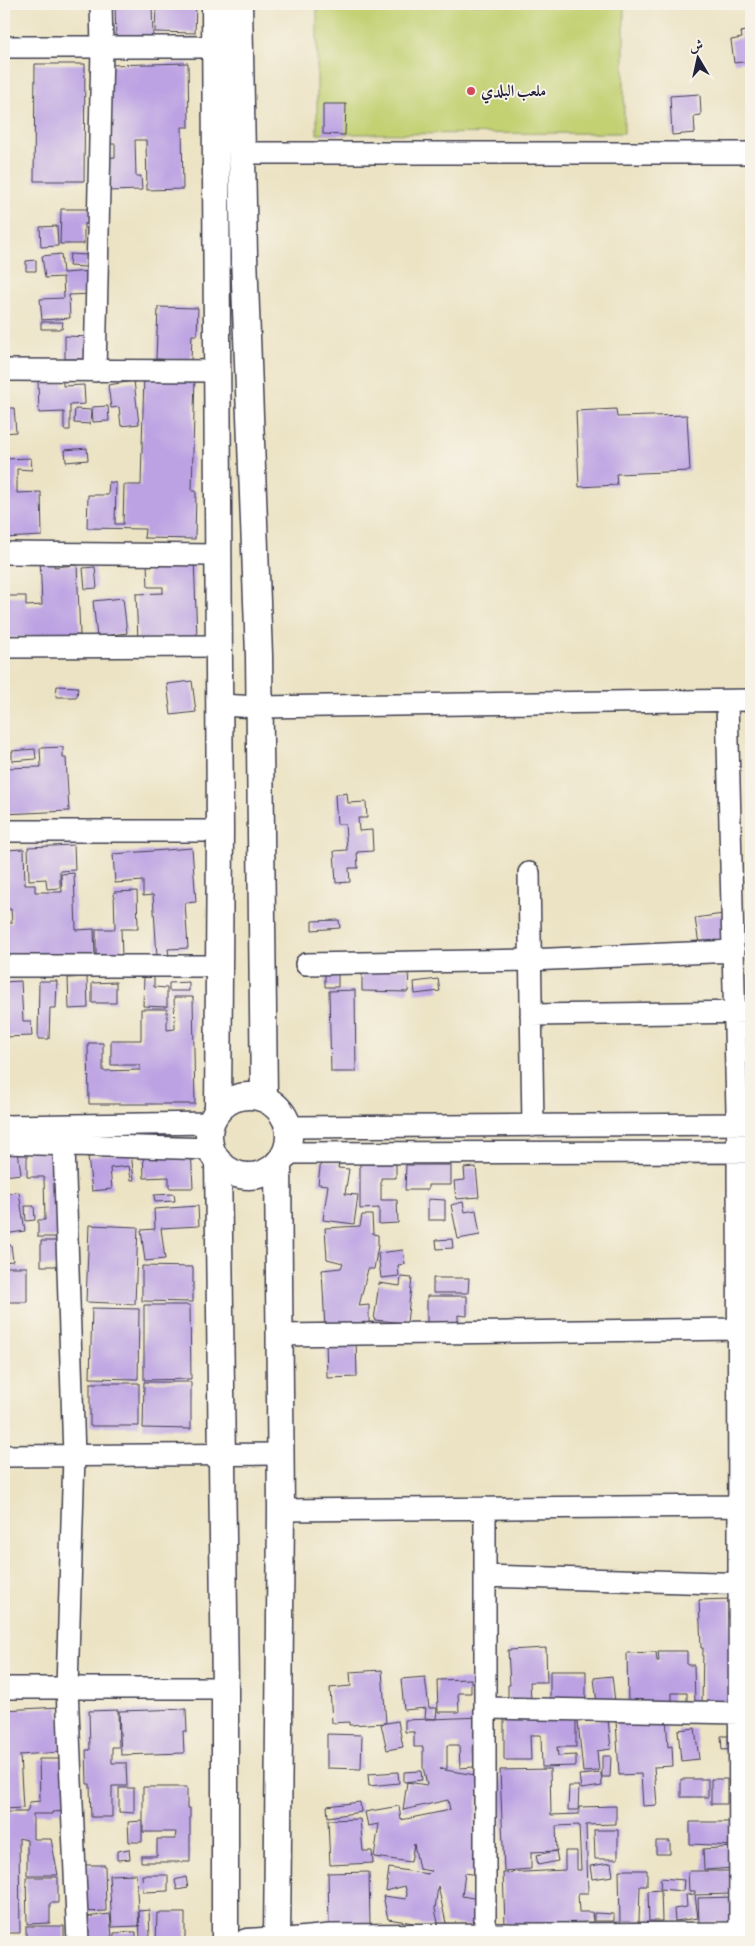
<svg xmlns="http://www.w3.org/2000/svg" width="755" height="1946" font-family="'Libre Bodoni',Amiri,serif">
  <style>
    .green { fill: #c3d173; stroke: #727a57 }
    .building { fill: #bca2e3 }
    .lines { fill: none; stroke-linecap: round; stroke-linejoin: round }
    .minor-casing { stroke: #403f50; stroke-width: 24 }
    .major-casing { stroke: #403f50; stroke-width: 29 }
    .minor { stroke: #fff; stroke-width: 21 }
    .major { stroke: #fff; stroke-width: 26 }
    .poi-dot { fill: #d1495b; stroke: #f7f3e8; stroke-width: 2 }
    .labels { text-anchor: middle; dominant-baseline: central; stroke-width: 4; stroke-linejoin: round; paint-order: stroke }
    .poi-label { font-size: 16px; font-weight: bold; fill: #22223b; stroke: #f7f3e8; text-anchor: start }
  </style>
  <rect width="100%" height="100%" fill="#f7f3e8"/>
  <filter id="ink" filterUnits="userSpaceOnUse"><feTurbulence type="fractalNoise" baseFrequency=".02" numOctaves="2"/><feDisplacementMap in="SourceGraphic" scale="10" xChannelSelector="R" yChannelSelector="G"/><feConvolveMatrix kernelMatrix="1 2 1 2 8 2 1 2 1" color-interpolation-filters="sRGB"/></filter>
  <filter id="wash" filterUnits="userSpaceOnUse"><feTurbulence type="fractalNoise" baseFrequency=".0096" numOctaves="4" result="noise"/><feDisplacementMap in="SourceGraphic" scale="20" xChannelSelector="R" yChannelSelector="G"/><feGaussianBlur stdDeviation="1.12" result="paint"/><feColorMatrix in="noise" values="0 0 0 0 0 0 0 0 0 0 0 0 0 0 0 0 0 1.4 0 .05"/><feComposite in="paint" operator="in"/></filter>
  <g filter="url(#wash)">
    <rect width="100%" height="100%" fill="#ece3c4"/>
    <path class="green" d="M317,4H624V133L317,134Z"/>
    <g id="blocks">
      <path class="building" d="M115,4H152L153,38L116,39Z
        M171,4H196L195,33L155,32L156,6H171Z
        M751,30V61L734,63L731,40L742,38L741,32Z
        M188,63L189,127H182L183,189L147,190L146,140H135L136,176H141L142,190L107,191L106,158L115,157V144H111L109,65Z
        M35,64H85L84,181H34Z
        M700,94L701,115L694,116L695,133L672,135L670,96Z
        M323,104H346L345,135L323,134Z
        M61,209H91L90,224H84V244H60Z
        M57,226L58,246L41,247L40,227Z
        M61,254L63,273L91,271L92,294L69,295L70,318L42,320L40,299L64,298L63,277L45,278L42,256Z
        M70,254L87,255L86,267L69,266Z
        M36,260V271H26V261Z
        M158,307L198,308L197,335H192L191,361L156,359Z
        M41,322H63L62,329H41Z
        M65,336L92,337V359H65Z
        M144,373L195,374L192,491H196L195,539L144,538L145,529L87,528L88,495H108L109,482L116,483L115,524H123L124,485H141Z
        M63,380V386L84,385L85,404L70,405V430H64V412L39,413L38,381Z
        M134,381L139,424L121,426L119,407L111,408L108,385Z
        M108,406L109,421L93,422L92,407Z
        M4,408H14L16,432L4,433Z
        M75,409L91,410L90,424L74,423Z
        M616,409L617,417L687,415L690,471L616,474L617,485L579,487L576,411Z
        M87,448L88,460L66,462L65,450Z
        M31,458L32,470L17,469V493L41,492L42,536L4,538V459Z
        M53,557L54,567L77,565L80,635L4,638V596H26V606L42,605L40,558Z
        M194,558L197,637L138,640L136,594L163,593V587H148L147,563Z
        M95,567L97,588L85,589L83,568Z
        M123,598L127,633L97,637L93,601Z
        M192,681L196,712L171,715L167,684Z
        M57,686L78,687L77,697H56Z
        M63,747V758H66L69,811L4,814V768L41,767L40,748Z
        M35,749L36,759L12,761V751Z
        M347,793L348,803L366,802L367,818H358L359,831L372,830L373,851L357,852L358,868H349L350,882L336,883L334,851L347,850L345,824H337L335,795Z
        M74,845L75,870L60,871V888L47,889L46,879L29,880L28,847Z
        M192,848L196,902L185,903L188,948L168,949L169,956L157,957L153,895L143,896V881L115,883L113,854Z
        M24,849L25,885H35V892H62L61,874L74,873L76,930L94,929L95,956L4,957V923H12L11,909L4,910V850Z
        M137,891L138,929H121L122,957H96V929H115L114,892Z
        M723,914L727,947L700,951L695,918Z
        M339,920L340,928L312,930V921Z
        M362,969H409L408,992L362,991Z
        M325,970L338,971V987H325Z
        M144,976H154V987L167,988V1007L143,1006Z
        M87,977L88,1008L69,1009L68,978Z
        M438,979L440,991L415,994L414,982Z
        M21,981L23,1021H31L32,1036L4,1037V982Z
        M39,981H57L56,1008H50L49,1039H38Z
        M116,982V1003H92V983Z
        M189,982V991H169V983Z
        M355,990L356,1072H331L329,991Z
        M174,997H193L195,1104H89L88,1043H103V1071L140,1070V1065H111V1040H141V1009H167V1030L175,1029Z
        M191,1148L193,1188H169V1177L144,1178L143,1149Z
        M63,1150L67,1237H38V1220H45L44,1177H27V1151Z
        M18,1151L21,1174L4,1176V1153Z
        M131,1152L134,1180H131L129,1166L110,1168L112,1189L92,1191L88,1157Z
        M321,1160L339,1163L338,1168L349,1169L345,1194L358,1195L354,1224L323,1220L328,1185L318,1184Z
        M360,1164H396V1178H381V1200H397L398,1223L379,1224V1208L360,1209Z
        M406,1165H451V1185H428V1190H405Z
        M476,1167L479,1197L456,1199L454,1181L465,1180L464,1168Z
        M19,1192L25,1231L4,1234V1194Z
        M174,1194L175,1201L155,1202L154,1195Z
        M428,1199L445,1200V1220H428Z
        M463,1202L465,1212L476,1210L480,1235L458,1239L451,1205Z
        M25,1206H34L35,1220L26,1221Z
        M198,1206L199,1226L161,1228L165,1259L145,1261L141,1230L155,1229L154,1209Z
        M362,1215H372L373,1234L378,1235V1246L374,1269H368L359,1306L369,1305V1322L380,1323V1332L325,1329L322,1270L341,1268L343,1263L327,1259L325,1228L360,1226Z
        M89,1225L138,1227L135,1304L86,1302Z
        M452,1239L453,1248L437,1249L436,1240Z
        M41,1241H60L61,1266H41Z
        M4,1245H11L13,1261L4,1262Z
        M403,1250L405,1264L398,1265L399,1276L381,1278L378,1253Z
        M142,1266L193,1267V1302L142,1301Z
        M4,1267H27V1302H4Z
        M401,1277L412,1278L407,1323L374,1320L379,1283L400,1286Z
        M433,1278H469L468,1293H433Z
        M427,1296H467V1316L458,1315V1328L427,1327Z
        M144,1305H190L191,1379L144,1380Z
        M92,1308L139,1309L138,1379L90,1378Z
        M356,1338L357,1377L327,1378L326,1339Z
        M144,1382H191V1429L143,1428Z
        M90,1383H139V1426H90Z
        M730,1599L736,1702L702,1703L703,1648H701L699,1600Z
        M546,1648L547,1682H530L531,1701L508,1702V1685H510L508,1650Z
        M658,1651H687V1665H694L695,1704H687V1693H672V1704L628,1705L627,1653L656,1652L657,1661H659Z
        M382,1670L386,1723L349,1725V1722L332,1723L330,1688L351,1686L350,1672Z
        M550,1671H586V1704H550Z
        M612,1676L615,1702L597,1704L594,1678Z
        M425,1677L429,1708H437L436,1719L425,1718L426,1708L404,1710L401,1679Z
        M471,1679V1693H458L459,1712H438L437,1680Z
        M59,1707L61,1752L20,1755L23,1808L4,1809V1710Z
        M186,1709L187,1731H183L184,1753L121,1755L119,1711Z
        M118,1710L119,1747H112V1763H126L127,1786H112V1817H91L90,1784H87L86,1750H90L89,1711Z
        M483,1717L484,1744H473L474,1767L460,1768L459,1745H447V1769H439L481,1776L474,1826L485,1876L465,1873L462,1896L478,1899L485,1928L446,1923L438,1886L435,1909L439,1927L388,1919L383,1896L406,1899L407,1894L405,1886L386,1891L389,1868L428,1874L431,1871L419,1869L414,1844L411,1862L374,1857L379,1824L368,1826L365,1812L399,1806L401,1820L450,1810L448,1800L403,1810L407,1782L427,1785L423,1767V1747H414V1732H405V1720Z
        M666,1717L668,1747L672,1746L673,1766L654,1767L657,1805L643,1806L641,1774L619,1775L616,1720Z
        M576,1718V1747H557L558,1756L576,1755V1766L542,1767L541,1735H530L531,1760H504V1719Z
        M608,1719L611,1749L597,1751L599,1771L583,1772L578,1722Z
        M398,1721L403,1747L387,1750L381,1724Z
        M695,1728L699,1759L681,1761L678,1730Z
        M327,1734L362,1735L361,1769L327,1768Z
        M721,1736H733L734,1749L722,1750Z
        M602,1756H611L610,1777H602Z
        M39,1759H68L69,1811L52,1812V1814H33V1839H51L58,1875H27V1840L19,1838L20,1933H9L6,1940L11,1942H4V1812H27L30,1802L40,1801Z
        M550,1769L551,1815L579,1814V1807L616,1806V1824L586,1825L588,1893H578L579,1912H592L593,1922L505,1924L503,1873L565,1870V1851H577V1870H581L579,1825L556,1826L557,1851L531,1852V1869L504,1871L500,1770Z
        M421,1771L422,1780L404,1782V1772Z
        M398,1772L399,1783L369,1786L368,1774Z
        M601,1773L602,1786L581,1789L579,1775Z
        M681,1779H708V1797H681Z
        M711,1779H727V1804H711Z
        M569,1786H579L578,1810H568Z
        M143,1787H187V1808H190V1862H141V1856H157V1839H175L176,1832H143Z
        M119,1788H134V1813L119,1812Z
        M360,1802L361,1812L328,1817L327,1806Z
        M360,1819L363,1851H372L373,1863L330,1865L328,1820Z
        M142,1821V1842H129L128,1822Z
        M690,1822H736V1846L690,1844Z
        M594,1830H618V1859H595Z
        M656,1841H670V1854H656Z
        M733,1847L734,1868L704,1870L703,1849Z
        M129,1849L130,1859L117,1860V1851Z
        M556,1851L558,1861L538,1865L536,1855Z
        M611,1863L613,1876L592,1879L590,1866Z
        M80,1865H105L106,1911L82,1912Z
        M619,1870H647V1886H640L639,1922L620,1923Z
        M688,1871H730L731,1894L695,1895L698,1918L675,1921L674,1909L687,1907L686,1895L695,1894V1891H689Z
        M369,1872L370,1925L329,1926L328,1873Z
        M136,1874L139,1926L112,1927L109,1875Z
        M142,1875H168V1891L143,1892Z
        M26,1877H58V1903H50V1923L27,1924Z
        M186,1877L188,1888L177,1890L175,1880Z
        M661,1878L684,1880L683,1891L660,1889Z
        M661,1890L662,1921H649L648,1891Z
        M733,1897V1922L699,1923L698,1898Z
        M149,1910L150,1939H140L139,1911Z
        M157,1913H185V1942H156Z
        M594,1913L614,1914V1921H594Z
        M110,1914L112,1937L88,1940L86,1917Z
        M26,1926H64V1942H26Z
        M136,1932V1941H114V1933Z"/>
    </g>
  </g>
  <g filter="url(#ink)">
    <use href="#blocks" fill-opacity="0" stroke="#403f50" stroke-width="1"/>
    <g class="lines">
      <defs>
        <path id="minor" d="M4,47H214
          M242,153H751
          M4,370L217,371
          M95,371L102,48L101,4
          M4,553L218,555
          M4,647L219,646
          M727,701L738,1152L740,1933
          M219,705L259,707L751,700
          M4,831H220
          M529,873L533,1126
          M306,964L529,960L734,951
          M4,966H219
          M531,1015L751,1012
          M4,1126L211,1123
          M288,1127L751,1124
          M4,1143L211,1149
          M64,1145L74,1456L67,1688L78,1942
          M286,1153L750,1152
          M280,1335L738,1329
          M4,1456L281,1454
          M485,1508V1934
          M281,1510L738,1506
          M485,1576L751,1584
          M4,1688H225
          M485,1708L739,1713
          M277,1940L330,1935L751,1933"/>
        <path id="major" d="M215,4L220,831L218,1111
          M239,4L244,256L259,655L264,1099
          M209 1136a40 40 0 1 1 80 0a40 40 0 1 1-80 0Z
          M218,1161L225,1688V1942
          M247,1942L277,1940
          M277,1942L281,1510L278,1163"/>
      </defs>
      <use href="#minor" class="minor-casing"/>
      <use href="#major" class="major-casing"/>
      <use href="#minor" class="minor"/>
      <use href="#major" class="major"/>
    </g>
  </g>
  <circle class="poi-dot" cx="471" cy="91" r="5"/>
  <g class="labels">
    <g class="poi-label">
      <text x="481" y="91">ملعب البلدي</text>
    </g>
  </g>
  <rect width="755" height="1946" fill="none" stroke="#f7f3e8" stroke-width="20"/>
  <g transform="translate(698 58) rotate(351)" stroke="#f7f3e8" stroke-width="4" paint-order="stroke">
  <path d="M0-4L9 19L0 12L-9 19Z" fill="#22223b"/>
  <text y="-8" font-size="14" font-weight="bold" text-anchor="middle" fill="#22223b">ش</text>
  </g>
</svg>
